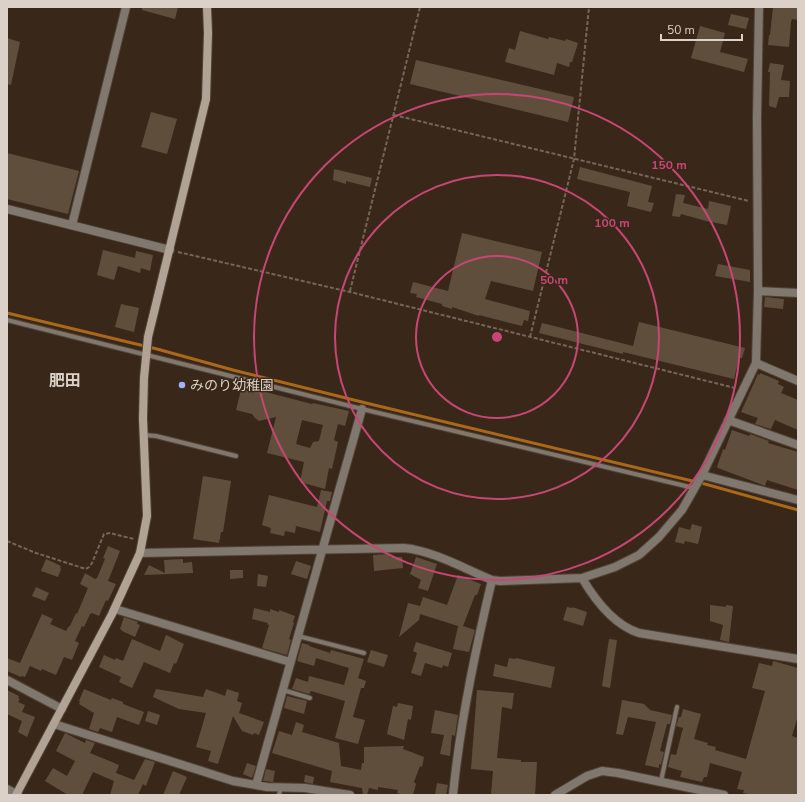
<svg xmlns="http://www.w3.org/2000/svg" width="805" height="802" font-family="'Nunito Sans','Noto Sans JP',sans-serif">
  <style>
    .lines { fill: none; stroke-linecap: round; stroke-linejoin: round }
    .stream { stroke: #ab6819; stroke-width: 3 }
    .building { fill: #604e3d; fill-rule: evenodd }
    .lane-casing { stroke: #534335; stroke-width: 6 }
    .street-casing { stroke: #534335; stroke-width: 10 }
    .secondary-casing { stroke: #534335; stroke-width: 10 }
    .path { stroke: #756659; stroke-width: 2; stroke-dasharray: 4 2; stroke-linecap: butt }
    .lane { stroke: #80776f; stroke-width: 4 }
    .street { stroke: #80776f; stroke-width: 8 }
    .secondary { stroke: #b0a295; stroke-width: 8 }
    .ring { fill: none; stroke: #c84676; stroke-width: 2 }
    .poi-dot { fill: #a2b2fd; stroke: #392819; stroke-width: 1.5 }
    .labels { text-anchor: middle; dominant-baseline: central; stroke-width: 3; stroke-linejoin: round; paint-order: stroke }
    .poi-label { font-size: 14px; fill: #dcd1c8; stroke: #392819; text-anchor: start }
    .quarter-label { font-size: 16px; font-weight: bold; fill: #dcd1c8; stroke: #392819 }
    .centre { fill: #c84676; stroke: #392819; stroke-width: 2 }
    .ring-label { font-size: 12px; text-anchor: middle; font-weight: bold; fill: #c84676; stroke: #392819; stroke-width: 3; stroke-linejoin: round; paint-order: stroke }
  </style>
  <rect width="100%" height="100%" fill="#392819"/>
  <g class="lines">
    <path class="stream" d="M7,313L157,349L233,370L370,404L705,484L798,510"/>
  </g>
  <path class="building" d="M142,7H178L175,19L142,10Z
    M773,7H798V20L792,19L791,22L789,47L768,45L769,35H770Z
    M731,14L749,18L746,29L728,25Z
    M700,26L725,33L720,52L748,59L744,72L691,58Z
    M520,31L548,39L549,37L565,41L566,39L578,43L572,62H570L569,67L557,63L554,75L505,62L509,48L515,50Z
    M7,38L20,42L11,85L7,84Z
    M416,60L574,97L568,122L410,84Z
    M770,63L784,65L781,80L790,81L789,97H779L776,108L769,106L770,72H768Z
    M151,112L177,119L167,154L141,147Z
    M7,153L79,171L68,214L7,199Z
    M580,167L652,186L648,202L654,203L651,212L627,206L630,192L577,179Z
    M334,169L372,178L370,187L346,181V184L333,180Z
    M676,194L685,195L683,203L708,209L709,201L731,206L727,225L706,221L681,214L680,217L672,216Z
    M462,233L542,252L533,291L491,281L485,299L530,311L528,321L524,320L522,326L479,315V316L452,307V309L442,306V304L416,297L417,294L410,293L413,282L448,291Z
    M103,250L135,258L136,251L153,255L150,271L141,268L140,273L118,266L114,280L97,275Z
    M718,264L750,270V282L715,276Z
    M765,297L784,299L783,309L764,307Z
    M121,304L139,308L134,332L115,327Z
    M639,322L745,348L742,358H739L734,379L623,352V354L539,333L542,323L633,346Z
    M760,373L779,381L778,384L784,387L781,393L798,400V430L775,420L771,429L755,424L758,418L741,412L758,374L760,375Z
    M242,386L312,404L313,403L349,411L345,426L338,424L334,440L338,442L332,469L329,468L325,489L300,482L304,462L267,453L276,417L259,421L255,418L252,414L236,410ZM302,420L323,425L319,441L313,442L310,448L296,444Z
    M732,430L749,436L750,434L769,441L768,443L798,452V490L767,480L765,486L763,485L718,468L717,467L723,449L725,450Z
    M203,476L231,481L223,532H221L219,543L193,539Z
    M321,490L332,492L330,501H327L320,532L296,526L295,533L285,531L284,536L270,533L271,528L262,525L269,495L317,507Z
    M692,524L702,527L698,544L685,541L684,544L675,542L679,527L690,530Z
    M108,546L120,551L108,581L116,584L108,601L106,600L99,616L92,613L91,614H90L84,627L82,626L75,641L79,643L72,660L64,657L56,675L42,669L41,671L30,666L25,677L22,676L21,677L7,671V658L20,663L42,614L53,619L50,624L66,631L69,626H70L76,613L77,614L88,588L80,584L85,573L95,579L97,578L105,559L103,558Z
    M390,554V557H402L403,568L374,571L373,555Z
    M416,557L437,564L428,591L418,588L421,580L410,574Z
    M46,559L61,566L60,568L61,569L58,577L41,571Z
    M183,559V563L192,562L193,573L144,575L149,565L165,573L164,560Z
    M296,561L311,566L307,579L291,574Z
    M230,570H243V578L230,579Z
    M258,574L268,576L266,587L257,586Z
    M458,575L481,584L477,595H475L463,626L475,630L469,652L453,649L458,626L420,614L419,620L399,637L408,603L420,606L423,597L447,605Z
    M36,587L49,593L45,601L32,596Z
    M710,605L726,607V605L733,606L729,642L720,640L723,625L710,621Z
    M567,607L572,608V607L587,612L583,626L563,620Z
    M254,608L270,612V609L279,612V610L295,616L293,622L294,623L289,639L291,640L287,655L262,648L269,625L267,624L268,623L252,619Z
    M124,617L138,622L137,624L140,625L135,637L122,631V630L120,629Z
    M166,635L184,644L176,664L174,663L170,673L144,662L132,688L119,682L121,677L99,667L104,655L115,660L116,658L123,661L132,639L160,651Z
    M609,639L617,640L610,688L602,686Z
    M416,642L452,653L448,667L443,665L442,668L425,663L421,676L411,673L417,653L413,651Z
    M302,643L309,645V646L330,653L331,650L364,659L358,678L366,681L364,688H361L353,717L365,720L358,744L335,738L345,701L311,691L309,694L292,689L296,678L308,682L309,676L344,685L349,668L316,658L314,666L297,661Z
    M371,650L388,655L384,667L367,662Z
    M509,658L515,659L516,658L555,667L551,688L493,676L495,664L507,667Z
    M773,661L798,668V716L792,736L798,738V795H753L743,793L744,790L737,789L742,772L710,763L707,777H704L702,782L680,777L682,771L668,767L671,754L676,755L683,728L676,726L679,717H681L683,709L701,714L694,739L708,743L707,745L716,747L715,750L746,759L765,691L752,688L759,663L772,666Z
    M84,689L111,700L112,698L123,702V704L144,712L139,725L117,717L112,732L100,728L98,732L89,729L94,713L79,704L80,702L79,701Z
    M156,689L203,697L206,689L225,696L227,689L239,693L237,701L242,703L239,713L264,722L259,735L254,733L253,735L242,731L233,716L218,764L208,761L211,751L196,747L206,713L179,709L153,697Z
    M7,690L19,696L18,698L20,699L18,702L25,705L22,712L35,717L27,737L18,732L22,721L7,714Z
    M477,690L514,693L512,709L502,707L497,758L521,760V762H537L535,795H491L493,771L471,769Z
    M287,696L307,701L304,714L284,708Z
    M622,700L644,704L650,710L672,715L670,724H667L660,751L664,752L661,765L659,764V768L645,765L656,722L628,717L623,735L616,734Z
    M398,703L413,706L411,720L408,719L404,740L387,734L393,706L397,707Z
    M435,710L458,715L455,736L452,735L450,756L440,754L444,735L431,733Z
    M148,711L160,715L157,725L145,721Z
    M296,722L304,725L302,732L339,743L341,766L361,770L362,763H364V747L404,746L403,749L424,757L422,767L420,766L414,782L416,784L413,795H402L397,793L398,790L378,787V790L369,788L367,795H363L362,788L330,782L332,771L272,753L279,731L292,735Z
    M65,733L85,743L86,740L95,743L90,753L119,765L116,773L134,780L145,759L155,762L146,786L143,784L138,795H110L114,781L93,772L82,795H68L45,781L53,768L67,776L75,761L56,751Z
    M247,763L256,766L252,778L243,774Z
    M266,769L275,771L273,782L263,781Z
    M173,771L187,777L179,795H163Z
    M305,775L314,777L313,784L304,782Z
    M437,783L448,785L446,795H435Z"/>
  <g class="lines">
    <defs>
      <path id="lane" d="M7,320L362,409L694,488
        M144,435L156,436L236,456
        M298,636L364,653
        M283,690L310,698
        M661,781L677,707
        M279,795L281,787"/>
      <path id="street" d="M7,209L170,250
        M72,225L126,7
        M758,291L798,293
        M756,363L798,381
        M728,420L798,445
        M702,475L798,500
        M140,553L404,548C434,551 465,569 492,580L500,581L582,578L615,567L639,555L659,537L682,510L702,475L756,363L758,291L757,117L759,7
        M582,578C595,600 614,625 639,633L798,659
        M115,609L290,662
        M7,680L62,709
        M54,724L233,781L267,787L305,788L350,795
        M256,785L362,409
        M7,789L18,795
        M453,795C460,722 475,651 492,580
        M555,795L587,776L602,771L618,773L724,795"/>
      <path id="secondary" d="M16,795L112,614L140,553L147,516L143,419L144,378L148,337L206,99L208,33L207,7"/>
    </defs>
    <use href="#lane" class="lane-casing"/>
    <use href="#street" class="street-casing"/>
    <use href="#secondary" class="secondary-casing"/>
    <path class="path" d="M394,115L749,201
      M178,252L350,292L735,388
      M350,291L420,7
      M530,337L574,159L589,7
      M7,541L36,553L86,569L89,567L92,563L104,534L110,533L134,539"/>
    <use href="#lane" class="lane"/>
    <use href="#street" class="street"/>
    <use href="#secondary" class="secondary"/>
  </g>
  <g class="ring">
    <circle cx="497" cy="337" r="81"/>
    <circle cx="497" cy="337" r="162"/>
    <circle cx="497" cy="337" r="243"/>
  </g>
  <circle class="poi-dot" cx="182" cy="385" r="4"/>
  <g class="labels">
    <g class="poi-label">
      <text x="190" y="385">みのり幼稚園</text>
    </g>
    <g class="quarter-label">
      <text x="65" y="381">肥田</text>
    </g>
  </g>
  <circle cx="497" cy="337" r="6" class="centre"/>
  <g class="ring-label">
    <text x="669" y="169">150 m</text>
    <text x="612" y="227">100 m</text>
    <text x="554" y="284">50 m</text>
  </g>
  <rect width="805" height="802" fill="none" stroke="#dcd1c8" stroke-width="16"/>
  <path d="M661 34v6h81v-6" fill="none" stroke="#dcd1c8" stroke-width="2"/>
  <text x="667" y="34" font-size="12" fill="#dcd1c8" stroke="#392819" stroke-width="3" paint-order="stroke">50 m</text>
</svg>
